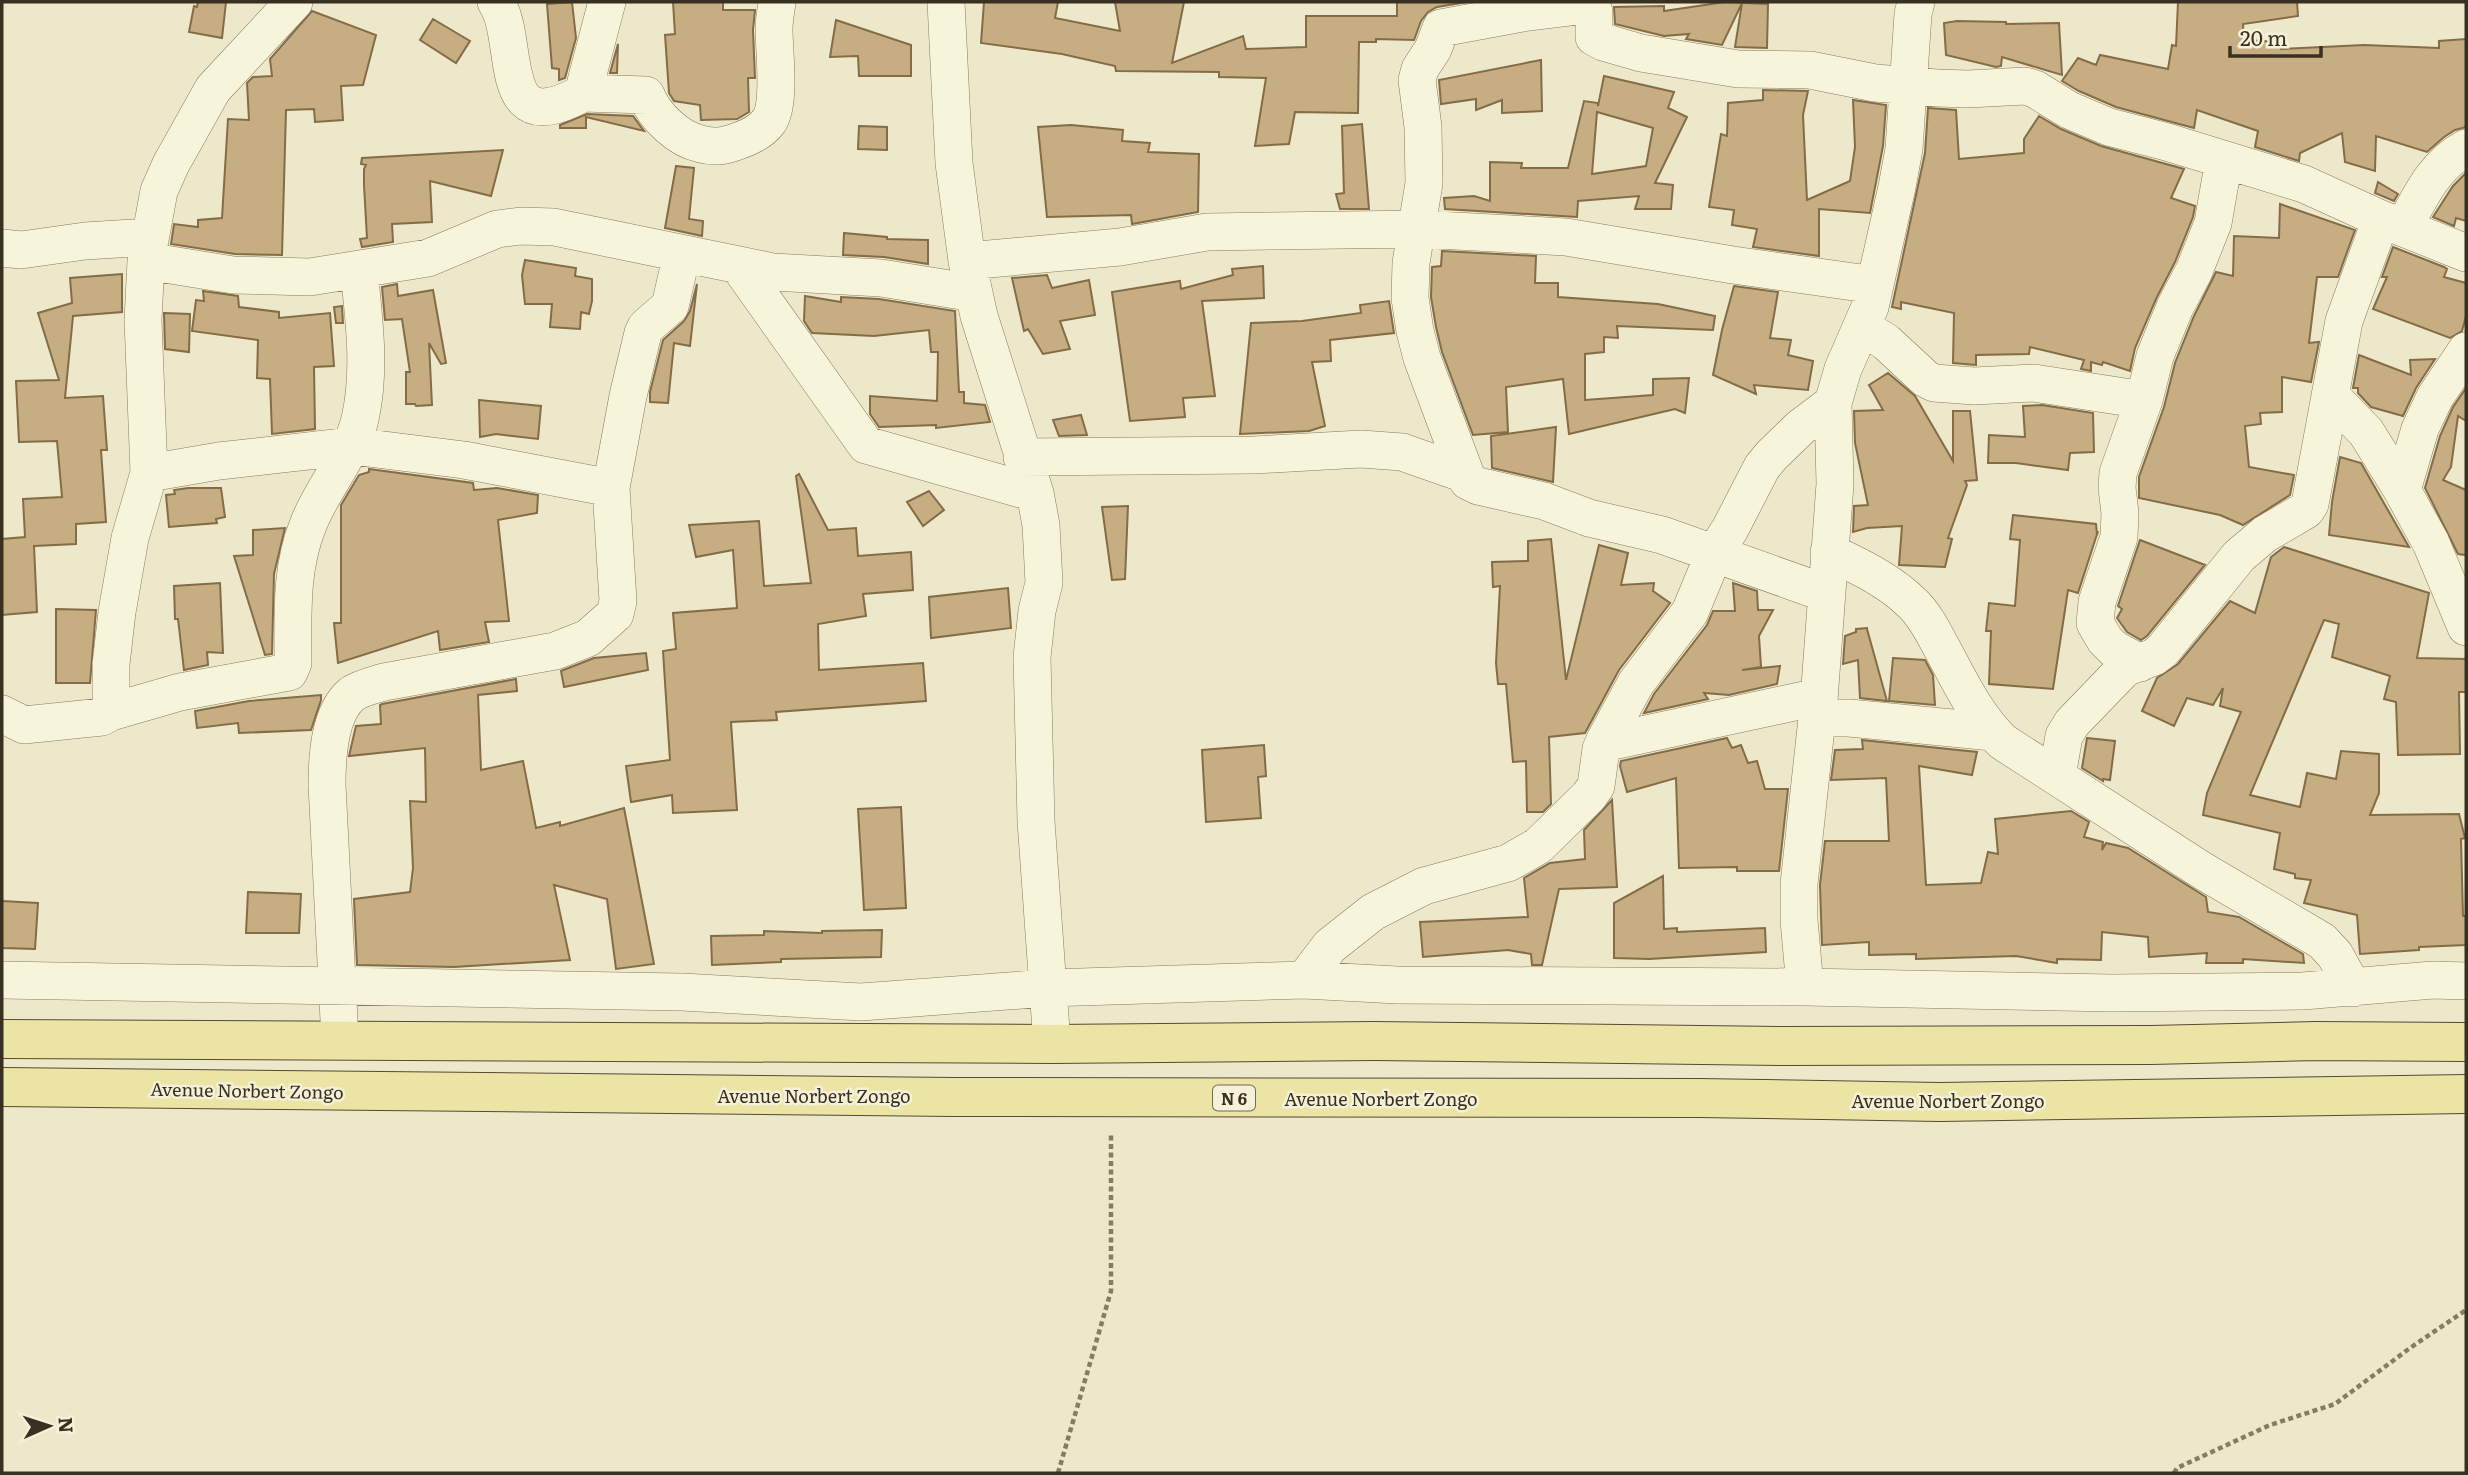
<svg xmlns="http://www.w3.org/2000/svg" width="2468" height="1475" font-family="Literata,serif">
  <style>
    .building { fill: #c7ad82; stroke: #846c46; stroke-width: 2; fill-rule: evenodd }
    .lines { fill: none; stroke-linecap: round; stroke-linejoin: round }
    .minor-casing { stroke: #877c5f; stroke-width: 38 }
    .major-casing { stroke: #554a32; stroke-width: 40 }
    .path { stroke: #877c5f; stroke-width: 4.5; stroke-dasharray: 5 3.5; stroke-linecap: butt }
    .minor { stroke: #f7f4dc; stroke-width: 37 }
    .major { stroke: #ebe4a4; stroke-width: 38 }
    .labels { text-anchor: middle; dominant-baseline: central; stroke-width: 5; stroke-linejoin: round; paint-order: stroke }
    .shield { fill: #f4f1d8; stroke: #706b58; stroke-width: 2 }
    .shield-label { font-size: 16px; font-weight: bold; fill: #383121 }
    .street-label { font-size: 18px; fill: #383121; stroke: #f4f1d8 }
  </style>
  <rect width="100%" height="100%" fill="#ece8c9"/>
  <path class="building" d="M198,2H226L222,38L189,32L194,6L197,7Z
    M572,2L576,38L565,78L559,80V69L552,68L547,4Z
    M673,2H723V10H755L753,30L755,78H748L749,112L744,115L737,119L701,120L700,105L674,101L669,93L665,35L675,34Z
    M984,2H1058L1055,18L1120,31L1115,2H1184L1172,63L1243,36L1246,49L1306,47V16H1397V2H1467L1437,7L1428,12L1421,21L1414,40L1376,39V42H1359L1358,113L1295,112L1289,144L1255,146L1266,78L1219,77V72L1116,71L1115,66L1062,54L981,43Z
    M1725,2L1768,4L1767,48L1735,47L1742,3L1722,45L1686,39L1689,34L1664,36L1615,24L1614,7L1664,6V11Z
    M2178,2H2297L2298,16L2243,24L2244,40L2281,42V49L2364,45L2439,48V41L2466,39V127L2455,130L2444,137L2427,152L2376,136L2375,171L2345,162L2342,133L2300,153L2299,161L2255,147L2258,131L2197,110L2194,128L2116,107L2079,91L2062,81L2078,58L2096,65L2100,55L2168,69L2172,45L2176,46Z
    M312,11L376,35L363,85L341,86L343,120L315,122L314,109L286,110L282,255L235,254L171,244L174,224L198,227V220L222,218L228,119L249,120L247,83L253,77L272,76L270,59Z
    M433,19L470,41L456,63L420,40Z
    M836,20L911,45V76H859L858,56L830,57Z
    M1957,21L2006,22V24L2059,23L2062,75L2002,57L2001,66L1996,67L1946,55L1944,23Z
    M618,44L617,73H610Z
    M1541,60L1542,111L1502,113V100L1476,110V99L1441,104L1439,80Z
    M1604,76L1674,92L1668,108L1687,117L1655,183L1673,185L1671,209H1635L1639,196L1578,201L1577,217L1445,209L1444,198L1474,196L1490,201V162L1522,163L1521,168H1568L1584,101L1598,103V106ZM1597,112L1653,128L1646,166L1592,174Z
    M1763,90L1808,91L1803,115L1807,200L1850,181L1855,147L1853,100L1886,105L1883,146L1870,213L1819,209V256L1753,247L1757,229L1732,225L1734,210L1709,207L1721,134L1727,136L1728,103L1763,100Z
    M1928,108L1956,110L1959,159L2024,153V139L2039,116L2061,129L2101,146L2184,169L2171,198L2195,206L2193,217L2175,262L2156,299L2135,348L2130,371L2103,362L2102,365L2091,362V371L2081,369L2084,360L2030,347L2029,354L1976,355V365L1953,363L1954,313L1901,302V309L1892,307L1925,153Z
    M587,114L633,116L644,131L586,117V128H560V125Z
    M1362,124L1369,209H1340L1336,194L1344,193L1342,126Z
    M1071,125L1123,130L1122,141L1150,143L1148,152L1199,154L1198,212L1132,224L1131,215L1047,217L1038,127Z
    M859,126L887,127V150L858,149Z
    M503,150L491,196L430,181L432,222L392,224L393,242L362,247L360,239L367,238L364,185V169L366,165L361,164L362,158Z
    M676,166L694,168L689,219L703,221L702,236L665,228Z
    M2466,173V221L2456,218L2454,226L2433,217L2453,186Z
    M2378,182L2398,194L2394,201L2375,193Z
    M2280,204L2355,230L2338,277H2317L2309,343L2319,342L2311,382L2282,377V412L2260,413L2261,424L2245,426L2249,467L2294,475L2290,495L2243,525L2220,515L2139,498V477L2164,407L2175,363L2194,316L2216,272L2233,276L2234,236L2279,238Z
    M844,233L887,237V239L928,240V264L884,257L843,255Z
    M2393,247L2444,267L2447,269L2444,277L2466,283V316L2462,331L2450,338L2373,309L2387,277H2382Z
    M1442,251L1536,256L1535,283H1558V297L1658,304L1715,316L1713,330L1617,326L1618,338L1604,337V352L1585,354V400L1653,395V379L1689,378L1685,413L1675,409L1569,434L1563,379L1506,387L1508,432L1473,435L1442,352L1436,327L1431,297L1432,267L1441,266Z
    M525,260L576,268L575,276L592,279V301L589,314L581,312L580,329L550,327L552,304H525L522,275Z
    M1263,266L1264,298L1202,301L1215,396L1183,398L1185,417L1130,421L1112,292L1180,281L1181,289L1233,275L1232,269Z
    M122,274V312L73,316L65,398L103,396L107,450H101L106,522L76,524V544L34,546L37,612L2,615V539L25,537L23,499L62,497L57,441L19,442L16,381L59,380L38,313L72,303L70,278Z
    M1047,275L1052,288L1089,280L1095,315L1060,321L1070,349L1043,354L1028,329L1024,331L1012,278Z
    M397,284L398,296L433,290L446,363L441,364L429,343L432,405L416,406L415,404H406V372H410L402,319L385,320L382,287Z
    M697,284L690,346L674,343L668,403L650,402V392L663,340L684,321L690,311Z
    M1734,286L1778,292L1770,338L1791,340L1788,355L1813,361L1808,390L1754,385L1756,394L1713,375L1722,330Z
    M203,291L238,296L239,307L279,312V318L330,313L334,366L314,367L315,429L272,434L270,379L257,378L258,340L192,331L196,300L204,301Z
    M805,296L841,302V297L879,299L955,311L959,392H964V403L985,405L990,422L936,428V425L879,427L870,414V396L937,401L938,352H931L929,330L874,336L812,333L804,321Z
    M1389,301L1394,333L1330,340L1331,361L1312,362L1325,426L1309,431L1240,434L1251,323L1302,321L1361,313L1360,305Z
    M342,306L343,323H336L334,307Z
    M164,313L190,314L189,352L165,349Z
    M2359,355L2411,375L2410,360L2435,359L2416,388L2403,416L2371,407L2358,393V388H2353Z
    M1888,373L1915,396L1953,461V411H1970L1977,480L1965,481L1967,485L1948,538L1952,539L1945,567L1899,565L1902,526L1867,528L1853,532L1854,506L1868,505L1855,443L1854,411L1883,410L1869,385Z
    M2466,388V421L2458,416L2451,467L2443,480L2466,490V555L2458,554L2425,488L2440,436L2453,407Z
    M479,400L541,406L538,439L496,434L480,437Z
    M2042,405L2093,413L2094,452L2070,453L2068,470L2016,463H1988L1989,435L2025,437L2023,406Z
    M1081,415L1087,435L1059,436L1053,420Z
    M1556,427L1553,482L1492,468L1491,436Z
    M2340,457L2361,463L2409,547L2329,535L2332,502Z
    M369,469L473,483L474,490L497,488L538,495L537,513L498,520L509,621L485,622L489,642L440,650L438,631L338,663L334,623H341V505L359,475L369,472Z
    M799,474L828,530L856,528L858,556L911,552L913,590L863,594L866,616L818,624L819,670L923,663L926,701L776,712L777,720L731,722L737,810L673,813L672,795L631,802L626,766L670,760L663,651L676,649L673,613L737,608L733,550L696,557L689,525L759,521L764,586L811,583L796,476Z
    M188,488H221L225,517L216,519L217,523L169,527L166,495L175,494L174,490Z
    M929,491L944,510L923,526L907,502Z
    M1128,506L1125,579L1112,580L1102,507Z
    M2013,515L2096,524L2097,535L2098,531L2078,593L2068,590L2053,689L1989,684L1991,631H1986L1989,603L2015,606L2020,540L2010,539Z
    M285,528L274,574L272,654L265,655L234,556L253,555V530Z
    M1551,539L1566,680L1599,545L1628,553L1621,585L1654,583L1653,591L1670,603L1619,670L1585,733L1549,737L1551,804L1543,812H1527L1526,761L1513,762L1506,684H1498L1496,663L1500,586L1493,587L1492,562L1528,561V541Z
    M2140,540L2205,565L2147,636L2141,640L2127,632L2117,618L2122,609L2118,606Z
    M2284,547L2429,593L2417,658L2466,659V692H2459L2460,754L2398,755L2396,702L2384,699L2390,676L2332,657L2339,624L2324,620L2250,795L2300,807L2307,773L2336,779L2341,751L2379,754V793L2370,815L2459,814L2465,838L2461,839L2463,916H2466V945L2419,947V950L2360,954L2357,915L2304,903L2311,880L2295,878V874L2274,869L2280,833L2203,815L2207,793L2241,712L2220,706L2223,688L2213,705L2187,698L2174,726L2142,711L2157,678L2178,664L2230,601L2255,613L2271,557Z
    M220,583L223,653L207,652L208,665L184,670L178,619H175L174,586Z
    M1733,583L1757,591L1758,610H1773L1759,636L1761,667L1742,670L1780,666L1777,684L1729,695L1704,693L1708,699L1644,713L1654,694L1707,625L1713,611H1735Z
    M1008,588L1011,628L931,638L929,597Z
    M56,609L96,610L90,683H56Z
    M1867,628V629L1887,701L1860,698L1858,660L1843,664L1845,636L1856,632V629Z
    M646,653L648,670L564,687L561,671L594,658Z
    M1893,658L1925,660L1933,675L1935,705L1889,701Z
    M516,679L517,691L478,695L481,770L523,761L536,828L560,822V826L624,808L654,964L616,969L607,899L554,885L570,960L454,967L357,965L354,899L410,892L413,868L410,801L426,802L425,748L349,756L356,726L381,724L380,705L382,704Z
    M321,695V700L311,730L239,733L238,723L197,728L195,711L249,701Z
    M1727,738L1732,748L1741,745L1748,763L1757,761L1765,789H1788L1779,871H1737V867L1679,868L1676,778L1627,792L1620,766L1621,761Z
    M2087,738L2115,741L2110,780L2103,779V781L2082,768Z
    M1862,740L1977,752L1972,775L1919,766L1926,885L1981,883L1988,852L1998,854L1995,819L2071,811L2089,822L2084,837L2103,842L2102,850L2106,843L2128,848L2206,897L2208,912L2239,917L2303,954L2304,963L2243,959V963H2206L2207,953L2149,957L2148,937L2102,932L2101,960L2057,959V963L2016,956L1916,959V954L1869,955V942L1822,945L1820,885L1825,841H1889L1886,778L1831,780L1835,750L1863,749Z
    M1264,745L1266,776L1258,777L1261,818L1206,822L1202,750Z
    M1612,800L1617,887L1559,889L1542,965H1532L1531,954L1508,950L1423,957L1420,922L1528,917L1524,878L1550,863L1585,859L1584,830Z
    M901,807L906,908L864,910L858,809Z
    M1663,876L1664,929L1677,928V932L1765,928L1766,952L1649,959L1614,958V903Z
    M248,892L301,894L299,933H246Z
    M2,901L38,903L35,949L2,948Z
    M882,930L881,957L781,959V962L712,965L711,936L764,935V931L822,933V931Z"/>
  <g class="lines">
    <defs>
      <path id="minor" d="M496,2C522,41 492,144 583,93L607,2
        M946,2L954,163L967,261L979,316L1035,493L1041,525L1044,583L1037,611L1032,657L1036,821L1052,1044
        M583,93L646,95C655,117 678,139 701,144C715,148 725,146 738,141C750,137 762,131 769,121C781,103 774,51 774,29C774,20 776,11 777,2
        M2404,227C2420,197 2434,165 2466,148
        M2,248L21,250L85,241L149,237
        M146,261L233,275L310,277L428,258L497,229L521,226L554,227L773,272L881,278L974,293
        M967,261L1120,247L1207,232L1418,229L1566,237L1733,265L1875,285
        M739,266L866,445L1035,493
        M1862,327L1886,342L1926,379L1934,383L1974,386L2034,383L2144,400
        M2466,351L2435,397L2420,429L2402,490L2431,543L2466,627
        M2330,395L2366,432L2402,490
        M1022,457L1254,455L1361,449L1402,452L1465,474
        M149,473L219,461L352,446L464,460L611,488L628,396L643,333L646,327L670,306L682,254
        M1829,552C1858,566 1889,580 1912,603C1926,616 1935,636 1944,652C1961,684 1977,717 2003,742L2203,871L2322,941L2335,955L2353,988
        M1825,593L1662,535L1589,518L1544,501L1478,486L1468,481L1422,358L1415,331L1410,298L1411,263L1424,183L1423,127L1417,80L1420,69L1433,49L1441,28L1522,13L1587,5L1594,12V37L1603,42L1641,53L1738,69L1810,70L1875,83L1937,88L1968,89L2025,86L2035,89L2069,110L2109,127L2167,142L2304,184L2381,219L2466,253
        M2140,663L2114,649L2105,640L2095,623L2097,602L2119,537L2120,513L2117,488L2118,473L2144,400L2155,356L2175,307L2194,271L2213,223L2224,160
        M111,712V664L117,612L130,538L149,473L143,320L146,261L159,191L171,164L213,89L294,2
        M2,714L24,725L102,717L111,712L180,692L289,672L293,663C293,617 290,569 308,525C322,488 351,458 360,419C371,370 364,320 359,270
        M1817,718H1849L1993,732
        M1604,743L1804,700H1819
        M2057,776L2064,736L2072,723L2125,668L2154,657L2162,651L2239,556L2265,534L2306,510L2310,504L2344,321L2381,219
        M2,980L682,992L861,1002L1048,988L1304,980L1397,985L1805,987L2112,993L2303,991L2433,980L2466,981
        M1304,980L1330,946L1373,912L1424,886L1508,863L1538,846L1589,796L1596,786L1601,749L1606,738L1636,683L1690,612L1714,554L1730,529L1762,467L1772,455L1801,427L1833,403
        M1805,987L1799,920V884L1819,700L1835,484L1833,403L1843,369L1870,307L1897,187L1904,149L1913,14L1916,2
        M340,1040L327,785C327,758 329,713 352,694C361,688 374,685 384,682L555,651L588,638L615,614L618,601L611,488"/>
      <path id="major" d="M2,1039L1052,1044L1374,1041L1786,1046L2151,1045L2316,1041L2466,1042
        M2,1087L954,1097L1699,1098L1940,1102L2466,1094"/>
    </defs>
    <use href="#minor" class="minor-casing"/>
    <use href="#major" class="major-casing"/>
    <path class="path" d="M1058,1473L1111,1291V1132
      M2174,1473L2177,1468L2270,1425L2335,1404L2410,1348L2466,1310"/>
    <use href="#minor" class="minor"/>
    <use href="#major" class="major"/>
  </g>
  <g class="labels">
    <rect class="shield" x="1213" y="1085.5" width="42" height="25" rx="5"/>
    <g class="shield-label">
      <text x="1234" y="1098">N 6</text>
    </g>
    <g class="street-label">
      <text transform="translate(247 1090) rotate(1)">Avenue Norbert Zongo</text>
      <text x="814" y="1095">Avenue Norbert Zongo</text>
      <text x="1381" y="1098">Avenue Norbert Zongo</text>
      <text x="1948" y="1100">Avenue Norbert Zongo</text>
    </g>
  </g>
  <rect width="2468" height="1475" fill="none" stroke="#383121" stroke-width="7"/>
  <g transform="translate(49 1426) rotate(87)" stroke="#f4f1d8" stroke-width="5" paint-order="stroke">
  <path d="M0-5L12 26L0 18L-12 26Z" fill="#383121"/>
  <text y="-10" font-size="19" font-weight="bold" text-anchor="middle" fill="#383121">N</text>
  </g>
  <path d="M2230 46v10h91v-10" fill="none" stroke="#383121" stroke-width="3.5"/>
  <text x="2240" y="46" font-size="21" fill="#383121" stroke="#f4f1d8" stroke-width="5" paint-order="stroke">20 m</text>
</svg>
